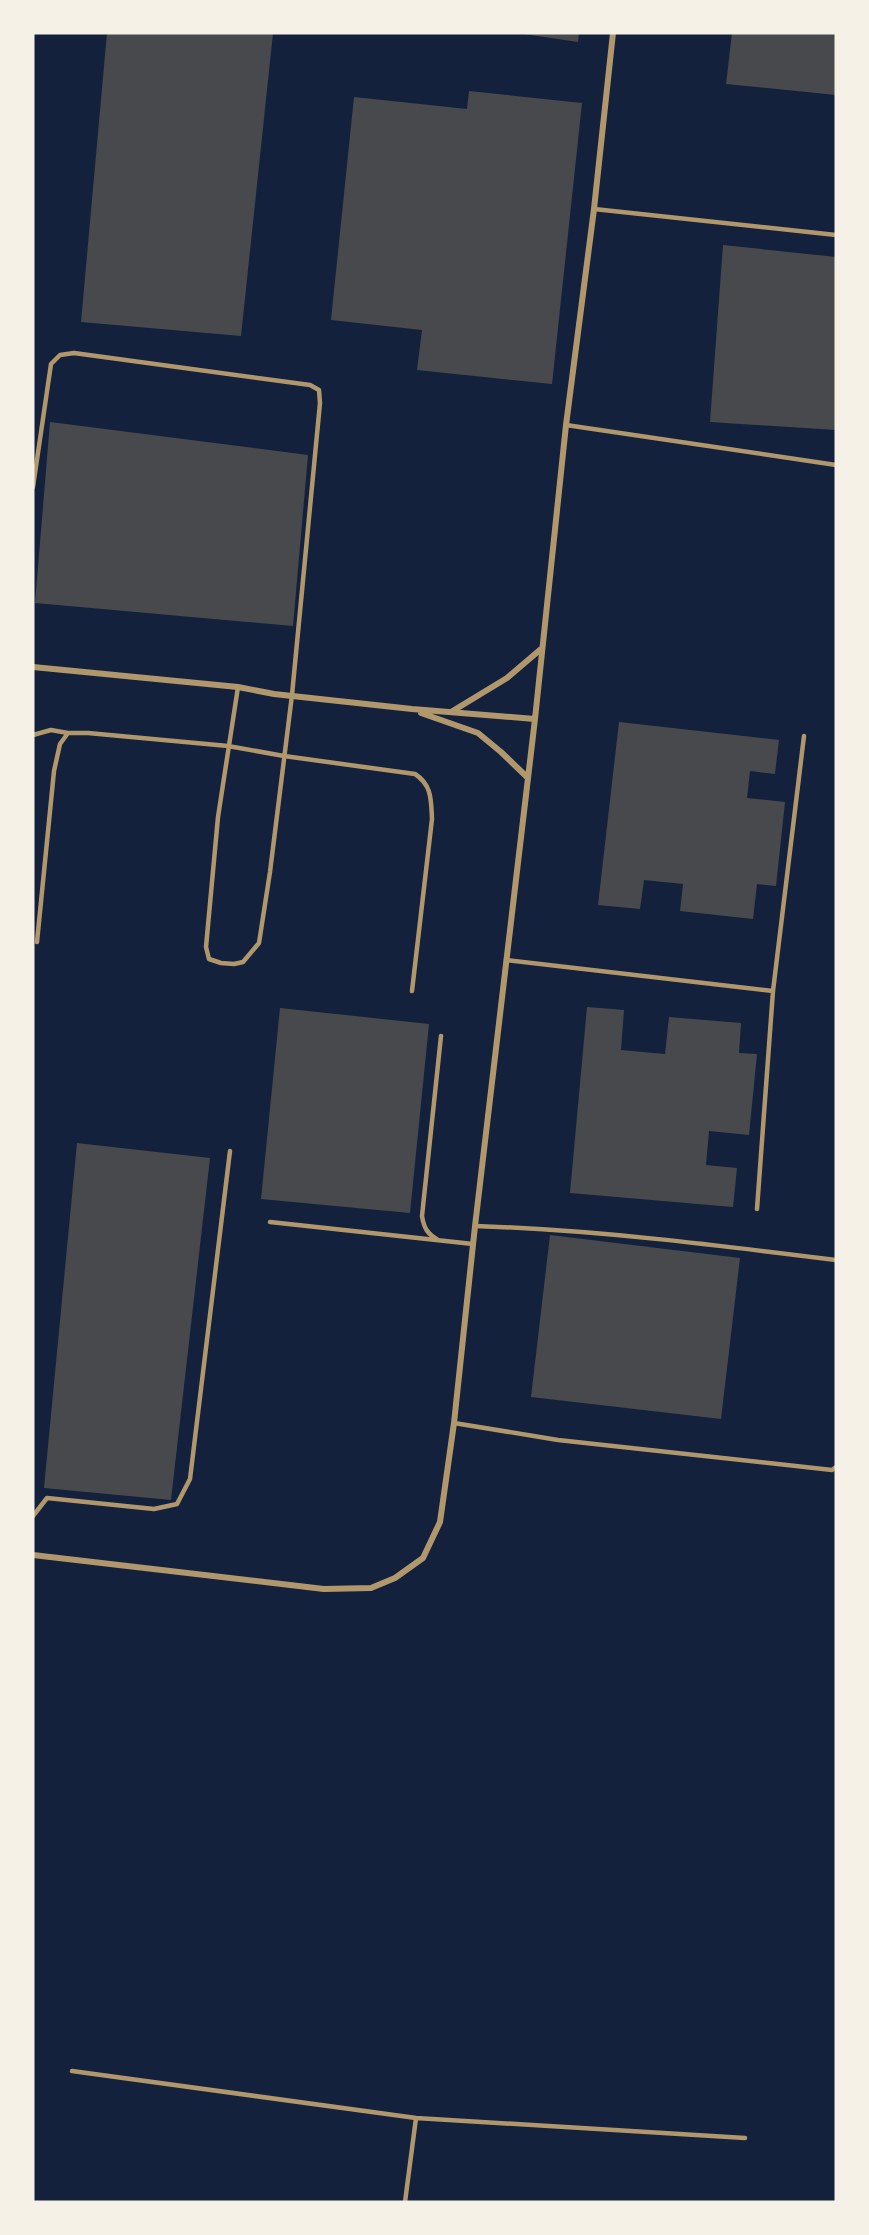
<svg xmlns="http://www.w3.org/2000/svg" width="869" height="2235" font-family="Manrope,sans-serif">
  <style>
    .building { fill: #48494c }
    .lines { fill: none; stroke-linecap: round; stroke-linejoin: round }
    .service { stroke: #b1986c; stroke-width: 4.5 }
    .minor { stroke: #b1986c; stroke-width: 6 }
  </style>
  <rect width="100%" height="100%" fill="#14213d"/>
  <path class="building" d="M107,33H273L241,336L81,322Z
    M517,33H579L578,42Z
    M732,33H836V95L726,84Z
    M469,91L582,103L552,384L417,370L422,330L331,320L354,97L467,109Z
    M723,245L836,257V430L710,422Z
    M50,422L308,455L293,626L35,603Z
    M619,722L779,740L775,774L750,771L747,798L785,802L776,886L757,884L753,919L680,911L683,884L644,880L640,909L598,905Z
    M587,1007L624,1010L621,1050L665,1054L669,1017L741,1023L739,1053L757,1054L749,1135L709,1131L706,1165L737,1168L733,1207L570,1193Z
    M280,1008L429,1024L410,1213L261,1199Z
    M77,1143L210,1158L171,1500L44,1488Z
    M550,1235L740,1258L721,1419L531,1397Z"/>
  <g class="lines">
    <path class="service" d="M594,209L836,235
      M566,425L836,465
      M33,487L51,364L60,355L74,353L310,385L319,390L320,403L292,695L270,872L259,943L243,962L234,964L221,963L209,959L206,947L218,817L238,687
      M33,735L51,730L68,733
      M37,942L54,771L60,744L68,733H88L228,746L284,756L415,774C432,785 431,800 432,819L412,991
      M506,960L773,991L804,736
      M757,1209L773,991
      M270,1222L473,1244
      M475,1226C596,1230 716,1245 836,1260
      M438,1240C428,1234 424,1229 422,1216L441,1036
      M454,1423L558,1440L832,1470L836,1467
      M33,1516L47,1498L154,1509L177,1504L190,1479L230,1151
      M72,2071L416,2118
      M405,2202L416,2118L745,2138"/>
    <path class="minor" d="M33,667L238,687L274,694L412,709L535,719
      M451,712L507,678L541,649
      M421,713L478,733L501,752L527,777
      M33,1555L324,1589L371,1588L395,1578L423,1558L440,1522L454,1423L475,1226L535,719L566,425L594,209L613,33"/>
  </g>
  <rect width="869" height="2235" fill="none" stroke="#f6f1e7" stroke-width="69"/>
</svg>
